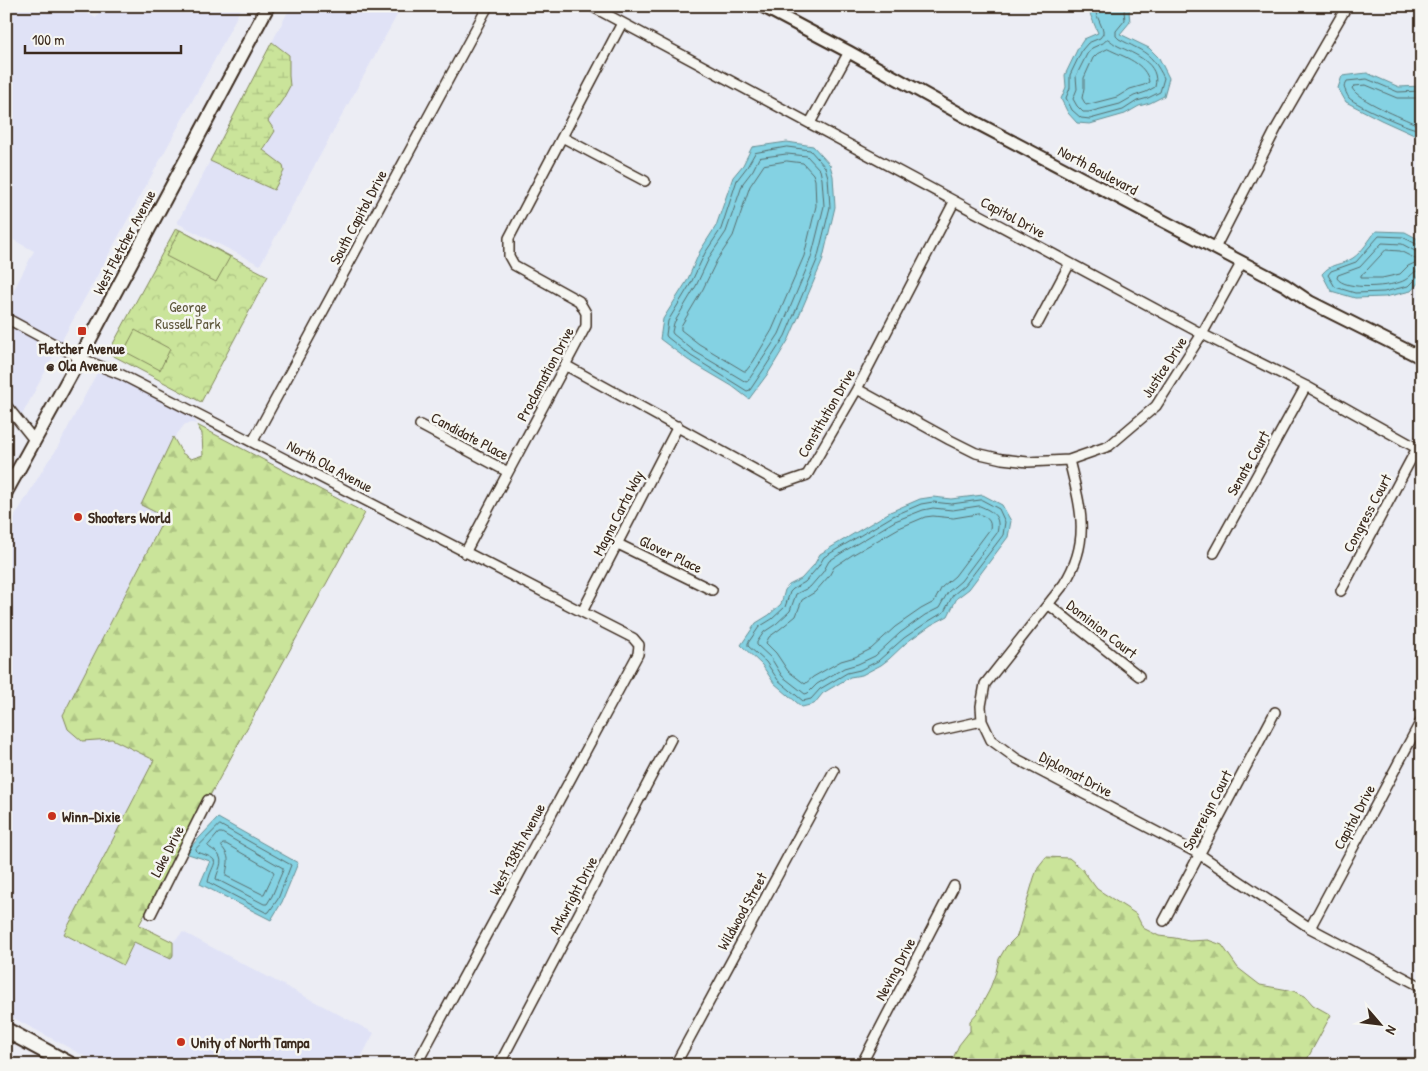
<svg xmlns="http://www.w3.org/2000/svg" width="1428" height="1071" font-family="'Patrick Hand',sans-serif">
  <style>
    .built { fill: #e0e2f6 }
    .forest { fill: url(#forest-firs); stroke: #82875c }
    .wetland { fill: url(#wetland-marsh); stroke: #82875c }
    .park { fill: url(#park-crowns); stroke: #82875c }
    .garden { fill: #cae49a; stroke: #82875c }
    .water { fill: #84d2e3; stroke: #678f94 }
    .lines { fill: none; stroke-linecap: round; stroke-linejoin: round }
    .shore { stroke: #586d6d; stroke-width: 1 }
    .minor-casing { stroke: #3b2a1e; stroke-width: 12 }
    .tertiary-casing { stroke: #3b2a1e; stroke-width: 15 }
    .secondary-casing { stroke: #3b2a1e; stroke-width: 16 }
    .primary-casing { stroke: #3b2a1e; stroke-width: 18 }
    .minor { stroke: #f6f6f2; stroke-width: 9 }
    .tertiary { stroke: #f6f6f2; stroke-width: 11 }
    .secondary { stroke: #f6f6f2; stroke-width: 12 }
    .primary { stroke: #f6f6f2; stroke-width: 14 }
    .poi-dot { fill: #c8321e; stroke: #f6f6f2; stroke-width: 2 }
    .labels { text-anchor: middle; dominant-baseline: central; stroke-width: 5; stroke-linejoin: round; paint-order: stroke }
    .street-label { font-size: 15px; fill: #3b2a1e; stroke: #f6f6f2 }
    .park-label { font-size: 15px; fill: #5f583d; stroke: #f6f6f2 }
    .poi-label { font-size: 15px; font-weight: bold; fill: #3b2a1e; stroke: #f6f6f2; text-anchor: start }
  </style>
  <defs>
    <pattern id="forest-firs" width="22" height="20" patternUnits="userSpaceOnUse" patternTransform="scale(1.25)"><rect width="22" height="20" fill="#cae49a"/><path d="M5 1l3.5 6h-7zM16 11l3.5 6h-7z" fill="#aec484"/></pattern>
    <pattern id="wetland-marsh" width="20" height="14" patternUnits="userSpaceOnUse" patternTransform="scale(1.25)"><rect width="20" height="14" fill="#cae49a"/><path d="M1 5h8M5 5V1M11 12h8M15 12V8" fill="none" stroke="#aec484"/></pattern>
    <pattern id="park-crowns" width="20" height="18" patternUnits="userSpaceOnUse" patternTransform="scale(1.25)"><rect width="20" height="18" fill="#cae49a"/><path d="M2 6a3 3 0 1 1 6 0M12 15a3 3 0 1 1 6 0" fill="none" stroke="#aec484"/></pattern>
  </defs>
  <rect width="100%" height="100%" fill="#ecedf4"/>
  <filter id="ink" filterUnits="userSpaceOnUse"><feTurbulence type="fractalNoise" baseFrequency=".02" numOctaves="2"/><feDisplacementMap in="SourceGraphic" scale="10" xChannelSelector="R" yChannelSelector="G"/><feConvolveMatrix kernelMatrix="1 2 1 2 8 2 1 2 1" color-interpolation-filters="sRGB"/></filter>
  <g filter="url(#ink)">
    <path class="built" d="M6,6H74L96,18L102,6H242L214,61L61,342L6,312V305L34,251L6,236Z
      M291,6H402L260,265L177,223L210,161L274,190L263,150L268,121L283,99L290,86L289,76V55L272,42Z
      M6,324L56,351L22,415L6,396Z
      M98,371L120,380L193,417L197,424L192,423L185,424L174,438L173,437L141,505L165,516L63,715L82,740L112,739L154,760L64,934L134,942L173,955V942L183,932L374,1033L357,1065H101L6,1014V531L48,461L55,452Z"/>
    <path class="forest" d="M197,425L365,513L139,925L173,942V955L171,959L134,942L123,965L64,934L154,760L112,739L82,741L68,729L63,715L165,517L141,505L173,437L182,453L191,459L203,455L202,434Z
      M1046,857L1069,858L1082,869L1097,889L1136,914L1143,928L1159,936L1175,938L1189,941L1208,940L1222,945L1238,968L1260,985L1294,991L1305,996L1313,1005L1331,1015L1304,1065H950L959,1045L970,1031V1021L977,1013L989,991L996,972L999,959L1006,947L1017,936L1034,878L1038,867Z"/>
    <path class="wetland" d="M272,42L289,55V76L290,86L283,99L268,121L275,131L263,150L283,165L284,171L274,190L210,161Z"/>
    <path class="park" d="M176,228L268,276L201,402L108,353Z"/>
    <path class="garden" d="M180,230L230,257L216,282L166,256Z
      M135,330L170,349L160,370L124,351Z"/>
    <path class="water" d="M1084,6H1132L1129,11L1130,22L1120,34L1149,48L1159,58L1169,78L1164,96L1150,103L1139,106L1125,114L1090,124L1077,123L1068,113L1061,99L1066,87L1065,75L1078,48L1084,39L1098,33L1088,9Z
      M1367,73L1399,87L1422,86V135H1414L1381,120L1346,102L1338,88L1342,76Z
      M787,142L813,146L830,165L833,176L835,207L822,262L789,339L769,372L749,399L732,386L688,360L660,339L663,319L687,281L700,251L716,226L733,177L743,165L752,147Z
      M1376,231L1405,232L1422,241V279L1411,291L1385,297L1355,298L1331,291L1322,274C1332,262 1341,266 1353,258C1362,252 1369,240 1376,231Z
      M983,495L1002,505L1011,521L1008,537L969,589L957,598L948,616L931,625L907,642L889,659L881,665L862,675L850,677L823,693L814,704L802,707L774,683L762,665L741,645L756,623L769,615L781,604L785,590L789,585L801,579L814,565L820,554L890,512L920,499L933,497L951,499Z
      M218,818L298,863L282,902L271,920L200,884L210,861L185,853Z"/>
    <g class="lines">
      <path class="shore" d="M1093,6L1103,30V34L1100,38L1088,43L1082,50L1070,75V88L1066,98L1072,110L1081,118L1090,119L1123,110L1137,101L1148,98L1160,92L1164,78C1151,52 1144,52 1119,39L1116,36V31L1125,20L1124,11L1126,6
        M1108,39C1111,41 1114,44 1118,46C1134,54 1161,63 1155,87L1146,92L1134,96L1120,104L1089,112H1083L1077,106L1073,99L1077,89L1076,76L1087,54L1092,48L1103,43Z
        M1108,49C1124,57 1146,63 1149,82L1144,85L1130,89L1117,97L1086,105L1082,98L1084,88V78L1093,58L1097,54Z
        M1422,91L1398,92L1367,79L1347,81L1344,87C1345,90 1347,95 1349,98C1356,105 1411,130 1422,130
        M1422,98H1397L1366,85L1354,86L1352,88C1357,100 1403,118 1416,124H1422
        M787,147L810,150L825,167L828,177L830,207L817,260L785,336L764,369L750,390L747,391L691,356L667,337L666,335L668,321L691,283L705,253L721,229L737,180L747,167L755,153Z
        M787,154L807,156L820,170L822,179L824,206L811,258L779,334L748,381L746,382L694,351L673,334L672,332L674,323L696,286L710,256L726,232L743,183L753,170L759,158Z
        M787,161L803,163L813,174L815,180L816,206L804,256L772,330L753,362L746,371H744L699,344L681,330V326L703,289L717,260L733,236L750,186L764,165Z
        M1422,245H1418L1403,237L1379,236L1356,262L1331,271L1328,275L1335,287L1355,293L1384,292L1408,286L1417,277L1422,276
        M1386,250L1400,251L1416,259L1417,262L1408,266L1400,274L1382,278H1361V275L1366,271Z
        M1422,252L1415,251L1402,244L1382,243L1360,267L1338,275L1337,278C1344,291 1394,287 1405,280C1412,276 1413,270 1422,270
        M982,500L999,509L1005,522L1003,535L965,585L953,595L944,612L929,621L904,638L878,661L860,670L847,673L820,689L811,699L803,701L778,680L766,662L748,646V643L759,627L772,619L785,607L790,592L793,589L805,582L818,567L824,557L893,516L921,504L933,502L951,504Z
        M980,506C994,512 1001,517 997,533L961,581L948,592L939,608L925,615L900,633L875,656L858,664L844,668L817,684L808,693L805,694L782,676L771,658L757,645V642L764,632L776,624L790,611L796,594L810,587L823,572L829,561L848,549L895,521L923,510L933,508L952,510Z
        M979,514C986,517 992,520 990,529L955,576L942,587L934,602L921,609L895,627L871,649L855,657L841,661L813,677L805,684L788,671L776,653L766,643L769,637L780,629L796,616L802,600L815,592L829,576L834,567L852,555L899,528L925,517L933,516L953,518Z
        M220,825L291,865L278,899L269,912L267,913L208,882C212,861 225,861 197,852L196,849Z
        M219,833H222L283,868V870L272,896L267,904H264L216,879C217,871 225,862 218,854C215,850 210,849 208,846Z
        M223,844H226L273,871L274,873L264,894H262L226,876C227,863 232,859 222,847Z"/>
      <defs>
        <path id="minor" d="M591,6L1202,334L1306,386L1422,451
          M810,123L849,52
          M562,137L645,181
          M1215,248L1277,127L1347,6
          M6,318L80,358L122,375L582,612L633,638L639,645L638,654L416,1065
          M1038,323L1070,263
          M565,365L781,484L807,475L857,389L954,202
          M857,389L950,440L976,453L1002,459L1028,462L1069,460L1109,446L1156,406L1202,334L1242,262
          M6,405L34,440
          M420,425L508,472
          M253,441L488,6
          M1069,460C1080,506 1092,540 1064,584L985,684L981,706L982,721L991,740L1017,759L1199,854L1310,928L1422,987
          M618,544L712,590
          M465,553L586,326V313L579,301L514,265L509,256V238L622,23
          M1214,553L1306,386
          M1341,591L1417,448
          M1048,604L1139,676
          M582,612L678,426
          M937,731L982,721
          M151,914L208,800
          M1164,921L1275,712
          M1310,928L1422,719
          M499,1065L671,739
          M675,1065L834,771
          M861,1065L954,886"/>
        <path id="tertiary" d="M762,6L849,52L975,122L1285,285L1310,302L1422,358"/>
        <path id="secondary" d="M6,492L80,358L268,6"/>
        <path id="primary" d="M6,1030L71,1065"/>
      </defs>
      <use href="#minor" class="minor-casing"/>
      <use href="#tertiary" class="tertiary-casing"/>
      <use href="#secondary" class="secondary-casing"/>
      <use href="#primary" class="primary-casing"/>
      <use href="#minor" class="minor"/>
      <use href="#tertiary" class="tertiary"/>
      <use href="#secondary" class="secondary"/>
      <use href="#primary" class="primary"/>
    </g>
  </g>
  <g class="poi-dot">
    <rect x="77" y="326" width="10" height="10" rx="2.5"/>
    <circle cx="78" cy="517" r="5"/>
    <circle cx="52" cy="816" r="5"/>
    <circle cx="181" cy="1042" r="5"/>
  </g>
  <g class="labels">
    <g class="street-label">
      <text transform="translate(1098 170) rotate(28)">North Boulevard</text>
      <text transform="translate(358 217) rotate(-62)">South Capitol Drive</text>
      <text transform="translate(1013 217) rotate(28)">Capitol Drive</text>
      <text transform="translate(124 242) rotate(-62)">West Fletcher Avenue</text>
      <text transform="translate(1164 367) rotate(-57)">Justice Drive</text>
      <text transform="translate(545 374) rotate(-62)">Proclamation Drive</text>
      <text transform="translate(826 413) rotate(-60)">Constitution Drive</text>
      <text transform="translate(470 436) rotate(28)">Candidate Place</text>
      <text transform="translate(1248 463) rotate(-61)">Senate Court</text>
      <text transform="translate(330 466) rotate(28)">North Ola Avenue</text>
      <text transform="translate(618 513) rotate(-63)">Magna Carta Way</text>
      <text transform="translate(1367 513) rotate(-62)">Congress Court</text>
      <text transform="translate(671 554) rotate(26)">Glover Place</text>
      <text transform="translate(1102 629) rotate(38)">Dominion Court</text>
      <text transform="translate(1076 774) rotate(28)">Diplomat Drive</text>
      <text transform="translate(1207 810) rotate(-62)">Sovereign Court</text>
      <text transform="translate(1354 817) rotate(-62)">Capitol Drive</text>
      <text transform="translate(517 849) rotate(-62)">West 138th Avenue</text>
      <text transform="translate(167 851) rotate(-63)">Lake Drive</text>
      <text transform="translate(573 895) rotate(-62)">Arkwright Drive</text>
      <text transform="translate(742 911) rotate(-61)">Wildwood Street</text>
      <text transform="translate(895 969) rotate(-62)">Neving Drive</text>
    </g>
    <g class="park-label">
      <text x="188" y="306">George<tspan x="188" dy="17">Russell Park</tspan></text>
    </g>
    <g class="poi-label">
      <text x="82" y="348" text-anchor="middle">Fletcher Avenue<tspan x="82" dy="17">@ Ola Avenue</tspan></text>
      <text x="88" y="517">Shooters World</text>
      <text x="62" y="816">Winn-Dixie</text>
      <text x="191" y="1042">Unity of North Tampa</text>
    </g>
  </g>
  <rect width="1428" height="1071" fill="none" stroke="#f6f6f2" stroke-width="25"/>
  <rect x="12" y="12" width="1403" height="1046" fill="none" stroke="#3b2a1e" stroke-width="2" filter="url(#ink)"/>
  <g transform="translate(1380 1024) rotate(118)" stroke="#f6f6f2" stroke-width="4" paint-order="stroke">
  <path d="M0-4L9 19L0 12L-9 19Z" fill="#3b2a1e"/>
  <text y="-8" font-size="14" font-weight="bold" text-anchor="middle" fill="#3b2a1e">N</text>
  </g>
  <path d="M25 45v8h156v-8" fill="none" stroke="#3b2a1e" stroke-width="2.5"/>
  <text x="32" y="45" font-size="15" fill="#3b2a1e" stroke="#f6f6f2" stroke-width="4" paint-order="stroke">100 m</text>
</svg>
